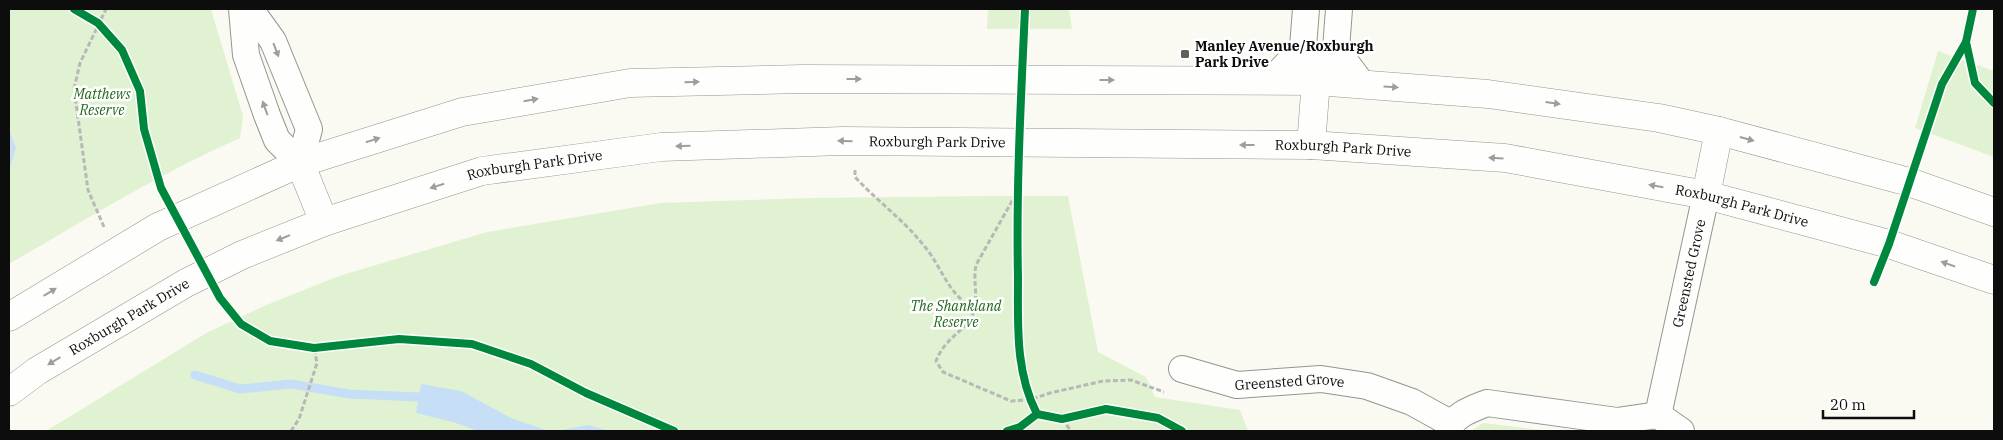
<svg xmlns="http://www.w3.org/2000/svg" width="2003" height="440" font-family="'IBM Plex Serif',serif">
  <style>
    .green { fill: #e0f2d1 }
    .water { fill: #c7dff6 }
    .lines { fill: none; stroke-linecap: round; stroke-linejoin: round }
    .stream { stroke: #c7dff6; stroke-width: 9 }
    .minor-casing { stroke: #949490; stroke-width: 28 }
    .tertiary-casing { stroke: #949490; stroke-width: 29 }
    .path { stroke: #b8b8b6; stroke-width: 3; stroke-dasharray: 5 2.5; stroke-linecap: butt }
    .minor { stroke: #fefefd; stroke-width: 26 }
    .tertiary { stroke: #fefefd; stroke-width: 28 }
    .cycleway-casing { stroke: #fff; stroke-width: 11 }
    .cycleway { stroke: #00873e; stroke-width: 8 }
    .oneway { fill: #9e9e9d }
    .poi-dot { fill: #60605d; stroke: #fff; stroke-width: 2 }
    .labels { text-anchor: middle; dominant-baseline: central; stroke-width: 5; stroke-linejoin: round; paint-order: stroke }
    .poi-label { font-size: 14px; font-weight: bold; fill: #0d0d0d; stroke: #fff; text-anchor: start }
    .park-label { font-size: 14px; font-style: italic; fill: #21671b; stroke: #fff }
    .street-label { font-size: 14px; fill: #0d0d0d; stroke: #fff }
  </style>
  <rect width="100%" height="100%" fill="#fbfaf2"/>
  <path class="green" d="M9,9H211L243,116L240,138C159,174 85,220 9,264Z
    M988,9H1069L1072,29H987Z
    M1938,51L1994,71V157L1915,128Z
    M989,196H1068L1098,352L1146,377L1155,397L1240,410L1248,431H46L208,332L264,306L339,276L487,232L660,203L809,198Z
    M1483,423L1552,431H1471Z"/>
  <path class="water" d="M9,130L16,148L9,171Z
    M421,384L461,391L511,418L549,431H478L453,422L416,413Z
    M588,425L610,431H557Z"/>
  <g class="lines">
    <path class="stream" d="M195,375L240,389L291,384L349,394L419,397"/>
    <defs>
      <g id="minor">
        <path d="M242,9L246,55L267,115L277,140L300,163"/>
        <path d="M250,9L273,41L309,129L300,163"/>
        <path d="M1306,9L1303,47L1316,81"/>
        <path d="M1336,49L1362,84"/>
        <path d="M1271,81L1303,47"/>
        <path d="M1316,81L1336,49L1339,9"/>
        <path id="s1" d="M1182,369L1237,385L1321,379L1367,386L1412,402L1450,423"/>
        <path id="s2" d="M1658,415L1706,195"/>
        <path d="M1448,431C1453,415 1472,409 1487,403L1617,421L1658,415L1681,431"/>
      </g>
      <g id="tertiary">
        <path d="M1311,145L1316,81"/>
        <path d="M300,163L324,222"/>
        <path d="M1706,195L1719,131"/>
        <path d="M9,317L158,227L300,163L462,112L630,83L802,79L1316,81L1488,94L1659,118L1719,131L1909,182L1994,212"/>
        <path id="s3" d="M9,392L37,371L186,283L242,255L324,222L482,171L661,147L842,141L1311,145L1505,158L1706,195L1889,244L1994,280"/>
      </g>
    </defs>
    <use href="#minor" class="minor-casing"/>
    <use href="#tertiary" class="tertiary-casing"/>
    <path class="path" d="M855,170V177C877,201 904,220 925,247C943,269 947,293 974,309
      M1016,194L976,265C972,283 981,303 970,319C958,336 945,339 936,361L943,372L1011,401L1029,400L1050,393L1103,381L1131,380L1164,392
      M104,227L88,190L74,89L80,63L106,9
      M1062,419L1071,431
      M291,431L299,419L317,363L314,348"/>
    <use href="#minor" class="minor"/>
    <use href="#tertiary" class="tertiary"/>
    <defs>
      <path id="cycleway" d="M74,9L98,23L122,50L140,91L144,129L161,188L220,298L241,324L270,341L314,348L399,339L472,344L531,364L586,393L674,431
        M1025,9C1021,98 1016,188 1018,277C1018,324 1015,372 1037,414
        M1966,42L1975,83L1994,103
        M1874,282L1889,244L1942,84L1966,42L1973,9
        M1007,431L1020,427L1037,414L1062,419L1106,409L1158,418L1182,431"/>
    </defs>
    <use href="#cycleway" class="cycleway-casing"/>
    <use href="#cycleway" class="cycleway"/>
  </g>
  <defs><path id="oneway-solid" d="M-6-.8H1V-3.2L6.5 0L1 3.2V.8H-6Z" transform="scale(1.25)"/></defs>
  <g class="oneway">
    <use href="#oneway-solid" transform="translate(276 50) rotate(69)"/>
    <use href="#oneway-solid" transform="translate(854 79)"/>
    <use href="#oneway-solid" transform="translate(1107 80)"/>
    <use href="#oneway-solid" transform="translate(692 82) rotate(-2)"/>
    <use href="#oneway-solid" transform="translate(1391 87) rotate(4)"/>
    <use href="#oneway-solid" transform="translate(531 100) rotate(-10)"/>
    <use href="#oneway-solid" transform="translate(1553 103) rotate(8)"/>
    <use href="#oneway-solid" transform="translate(265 108) rotate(-110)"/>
    <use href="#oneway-solid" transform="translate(1747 139) rotate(15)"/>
    <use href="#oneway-solid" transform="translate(373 140) rotate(-17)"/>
    <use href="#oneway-solid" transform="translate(845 141) rotate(-179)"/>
    <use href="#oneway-solid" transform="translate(1247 145) rotate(-180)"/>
    <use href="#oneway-solid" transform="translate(683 146) rotate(178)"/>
    <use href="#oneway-solid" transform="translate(1496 158) rotate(-176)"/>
    <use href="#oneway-solid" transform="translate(437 186) rotate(162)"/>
    <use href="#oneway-solid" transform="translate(1656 186) rotate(-170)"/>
    <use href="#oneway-solid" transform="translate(283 238) rotate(158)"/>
    <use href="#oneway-solid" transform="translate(1948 264) rotate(-161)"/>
    <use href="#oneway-solid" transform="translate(50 292) rotate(-31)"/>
    <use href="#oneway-solid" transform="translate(54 361) rotate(149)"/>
  </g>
  <rect class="poi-dot" x="1180" y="49" width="10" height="10" rx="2.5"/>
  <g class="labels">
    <g class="poi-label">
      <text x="1195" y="46">Manley Avenue/Roxburgh<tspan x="1195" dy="16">Park Drive</tspan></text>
    </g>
    <g class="park-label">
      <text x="102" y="94">Matthews<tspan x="102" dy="16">Reserve</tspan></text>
      <text x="956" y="306">The Shankland<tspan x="956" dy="16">Reserve</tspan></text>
    </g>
    <g class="street-label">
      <text stroke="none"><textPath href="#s3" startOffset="982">Roxburgh Park Drive</textPath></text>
      <text stroke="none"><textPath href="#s3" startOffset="1388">Roxburgh Park Drive</textPath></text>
      <text stroke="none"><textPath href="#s3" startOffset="578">Roxburgh Park Drive</textPath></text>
      <text stroke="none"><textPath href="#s3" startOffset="1792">Roxburgh Park Drive</textPath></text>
      <text stroke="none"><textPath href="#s2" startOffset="145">Greensted Grove</textPath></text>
      <text stroke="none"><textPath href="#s3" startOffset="142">Roxburgh Park Drive</textPath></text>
      <text stroke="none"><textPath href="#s1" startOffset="110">Greensted Grove</textPath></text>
    </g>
  </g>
  <rect width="2003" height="440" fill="none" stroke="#0d0d0d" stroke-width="20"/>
  <path d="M1823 410v8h91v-8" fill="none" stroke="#0d0d0d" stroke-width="2.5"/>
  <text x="1830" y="410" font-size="15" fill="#0d0d0d" stroke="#ffffff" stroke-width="4" paint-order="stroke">20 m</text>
</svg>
